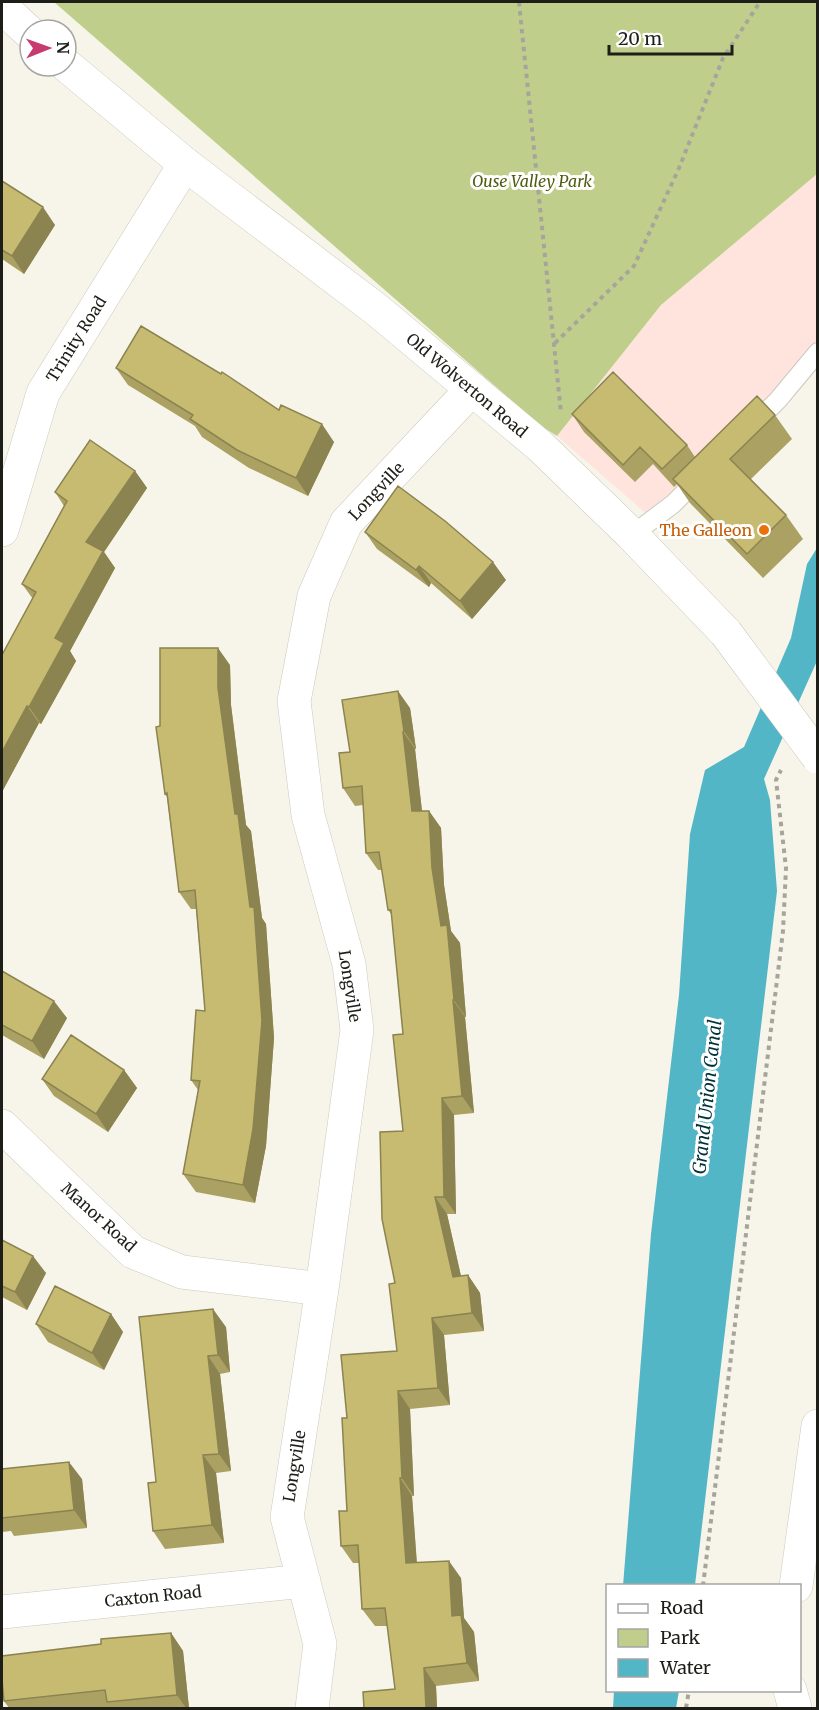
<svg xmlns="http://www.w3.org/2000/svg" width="819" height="1710" font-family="Merriweather,serif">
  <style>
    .industrial { fill: #fee4dd }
    .green { fill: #bfcf8b }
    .water { fill: #53b6c6 }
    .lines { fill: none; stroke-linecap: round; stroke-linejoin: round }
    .service-casing { stroke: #cbc9be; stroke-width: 20 }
    .minor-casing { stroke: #cbc9be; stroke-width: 34 }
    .tertiary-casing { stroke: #cbc9be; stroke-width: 34 }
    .path { stroke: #a6a59c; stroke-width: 4; stroke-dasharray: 4.5 4.5; stroke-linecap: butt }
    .service { stroke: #fff; stroke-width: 18 }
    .minor { stroke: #fff; stroke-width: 33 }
    .tertiary { stroke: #fff; stroke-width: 33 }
    .tertiary-bridge-casing { stroke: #cbc9be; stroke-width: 34; stroke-linecap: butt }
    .tertiary-bridge { stroke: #fff; stroke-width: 33 }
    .wall { fill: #aba162 }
    .shaded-wall { fill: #8b8350 }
    .building { fill: #c7bb72; stroke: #8b8350; stroke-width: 1.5 }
    .food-dot { fill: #e8710a; stroke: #fff; stroke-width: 2 }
    .labels { text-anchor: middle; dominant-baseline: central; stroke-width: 6; stroke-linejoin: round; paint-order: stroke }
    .park-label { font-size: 16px; font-style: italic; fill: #505d0f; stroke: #fff }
    .street-label { font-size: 16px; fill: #1e1e19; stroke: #fff }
    .food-label { font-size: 16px; fill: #c56008; stroke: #fff; text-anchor: end }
    .water-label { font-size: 18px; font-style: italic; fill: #003239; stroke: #fff }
  </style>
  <rect width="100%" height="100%" fill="#f7f5e9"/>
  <path class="industrial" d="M817,174V352L657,523L557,436L661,305Z"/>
  <path class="green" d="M54,2H817V174L661,305L557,436L541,426Z"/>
  <path class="water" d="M817,548V661L764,779L770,800L777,891L695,1585L623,1586L651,1234L679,995L690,834L705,770L744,747L791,638L807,564Z
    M614,1691V1690L679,1691L676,1708H613Z"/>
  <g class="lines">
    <defs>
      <path id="service" d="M753,425L778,400L818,352
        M632,535L673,504L701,476"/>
      <path id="minor" d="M2,530L43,393L185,164
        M2,1126L133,1252L182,1272L322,1289
        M796,1586L818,1426
        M2,1612L304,1581
        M790,1690L795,1708
        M312,1708L320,1644L287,1517L322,1289L357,1030L349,964L308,815L294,701L314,596L346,523L472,389"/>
      <path id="tertiary" d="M2,7L30,33
        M66,65L185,164L377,310L540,446L632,535L726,633"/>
    </defs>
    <use href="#service" class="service-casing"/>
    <use href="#minor" class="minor-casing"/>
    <use href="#tertiary" class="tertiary-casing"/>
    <path class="path" d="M519,2L561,413
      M555,343L634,266L679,168L723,58L760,2
      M703,1586L783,931L786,868L776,780L781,770
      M686,1708L689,1690"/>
    <use href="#service" class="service"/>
    <use href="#minor" class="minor"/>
    <use href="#tertiary" class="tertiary"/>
    <defs>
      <path id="tertiary-bridge" d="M726,633L818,757"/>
    </defs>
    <use href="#tertiary-bridge" class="tertiary-bridge-casing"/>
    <use href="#tertiary-bridge" class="tertiary-bridge"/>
  </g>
  <path class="wall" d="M2,181L55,225L24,274L2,259Z
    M116,368L279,410L334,442L308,496L249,468L202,437L195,426L128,385Z
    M572,414L687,445L695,457L775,415L792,439L751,479L786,515L803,539L763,578L690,503L677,484L674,487L653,464L635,482L584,432Z
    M135,471L147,488L104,552L115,568L70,651L76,661L41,724L39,723L2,792L33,599L22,584L64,506L55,492Z
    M365,532L506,580L472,619L431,583L429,587L377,549Z
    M230,665L231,705L246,825L251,831L262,918L266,924L274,1038L266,1146L255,1203L196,1192L183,1174L198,1090L191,1080L205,1011L196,909H191L179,892L167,797L165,794L160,726Z
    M410,708L416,749H415L422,811H429L441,828L444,885L451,931L460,943L466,1017H465L474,1113L454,1115L456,1214H447L461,1276L468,1275L480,1293L484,1331L444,1335L450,1405L410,1409L414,1496H412L417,1563L461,1578L464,1618L474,1632L479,1681L436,1686L437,1708H364L395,1689L388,1626H375L362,1609L359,1563H353L341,1546L347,1511V1418L397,1351L395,1283L403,1131V1034L392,915L388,910L382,870H378L366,853L363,805L355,806L343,788L350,752Z
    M2,971L67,1018L44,1059L2,1035Z
    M124,1070L137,1088L108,1132L54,1096L42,1079Z
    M2,1240L46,1273L27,1310L2,1297Z
    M111,1314L123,1332L104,1370L48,1342L36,1324Z
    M139,1317L226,1327L230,1372L220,1374L231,1471L216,1473L224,1543L165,1549L153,1531L156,1482Z
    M2,1469L82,1479L87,1528L14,1536L11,1531L2,1532Z
    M171,1633L183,1651L189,1708H9L4,1701L101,1644Z"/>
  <path class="shaded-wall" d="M43,207L55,225L24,274L12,256Z
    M322,424L334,442L308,496L296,478Z
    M135,471L147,488L104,552L115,568L70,651L76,661L41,724L29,707L55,638L86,542Z
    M493,562L506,580L472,619L460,601Z
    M419,566L431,583L429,587L416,570Z
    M218,648L230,665L231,705L246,825L251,831L262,918L266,924L274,1038L266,1146L255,1203L243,1185L250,907L235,814L218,688Z
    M398,691L410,708L416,749L404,731Z
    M27,706L39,723L2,792V752Z
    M403,732L415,749L424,829L412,811Z
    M429,811L441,828L444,885L451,931L460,943L466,1017L454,1000L441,926L432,868Z
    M453,1000L465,1017L474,1113L462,1096Z
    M54,1001L67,1018L44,1059L32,1041Z
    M124,1070L137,1088L108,1132L96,1114Z
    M442,1098L454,1115L456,1214L444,1197Z
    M435,1197L447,1214L465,1294L453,1277Z
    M33,1256L46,1273L27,1310L15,1292Z
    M468,1275L480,1293L484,1331L472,1313Z
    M213,1309L226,1327L230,1372L218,1355Z
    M111,1314L123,1332L104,1370L92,1353Z
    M432,1318L444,1335L450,1405L438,1388Z
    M208,1356L220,1374L231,1471L219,1454Z
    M398,1391L410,1409L414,1496L402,1478Z
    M203,1455L216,1473L224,1543L212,1525Z
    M69,1462L82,1479L87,1528L74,1510Z
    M400,1478L412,1496L418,1581L406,1563Z
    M449,1561L461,1578L464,1618L474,1632L479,1681L467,1663L452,1616Z
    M171,1633L183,1651L189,1708H186L177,1695Z
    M424,1668L436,1686L437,1708H426Z"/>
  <path class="building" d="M2,181L43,207L12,256L2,250Z
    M141,326L221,374L222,372L279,410L281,405L322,424L296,478L237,450L190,419L193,415L116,368Z
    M613,372L687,445L662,469L640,447L623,465L572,414Z
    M757,396L775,415L730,459L786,515L747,554L673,479Z
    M90,440L135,471L86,542L103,551L55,638L64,643L29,707L27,706L2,752V655L36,592L22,584L67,501L55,492Z
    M398,486L445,521L493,562L460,601L419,566L416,570L365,532Z
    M160,648H218V688L235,814H238L250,907H254L262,1021L253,1129L243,1185L183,1174L200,1081L191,1080L196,1010L205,1011L195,890L179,892L167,793L165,794L156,727L160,726Z
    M398,691L404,731L403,732L412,811H429L432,868L441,926L447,925L454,1000H453L462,1096L442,1098L444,1197H435L453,1277L468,1275L472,1313L432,1318L438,1388L398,1391L402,1478H400L406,1563L449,1561L452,1616L461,1615L467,1663L424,1668L426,1708H364L363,1692L395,1689L385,1608L362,1609L358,1545L341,1546L339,1511H347L342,1418H347L341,1355L397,1351L389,1284L395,1283L382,1219L380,1132L403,1131L393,1035L403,1034L391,910H388L379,852L366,853L362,786L343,788L339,753L350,752L342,700Z
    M2,971L54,1001L32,1041L2,1025Z
    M71,1035L124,1070L96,1114L42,1079Z
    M2,1240L33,1256L15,1292L2,1286Z
    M55,1286L111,1314L92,1353L36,1324Z
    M213,1309L218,1355L208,1356L219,1454L203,1455L212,1525L153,1531L148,1483L156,1482L139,1317Z
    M69,1462L74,1510L2,1518V1469Z
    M171,1633L177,1695L107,1702L105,1690L4,1701L2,1680V1656L101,1644V1639Z"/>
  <circle class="food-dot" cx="764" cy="530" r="6"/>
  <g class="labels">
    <g class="park-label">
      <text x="532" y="181">Ouse Valley Park</text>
    </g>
    <g class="street-label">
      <text transform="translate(76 339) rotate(-58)">Trinity Road</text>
      <text transform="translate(467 385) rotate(40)">Old Wolverton Road</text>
      <text transform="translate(376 491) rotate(-47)">Longville</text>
      <text transform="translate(350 986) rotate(81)">Longville</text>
      <text transform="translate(99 1217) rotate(42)">Manor Road</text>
      <text transform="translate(294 1466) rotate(-81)">Longville</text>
      <text transform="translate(153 1596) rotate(-6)">Caxton Road</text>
    </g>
    <g class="food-label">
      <text x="752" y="530">The Galleon</text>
    </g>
    <g class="water-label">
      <text transform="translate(707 1097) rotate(-84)">Grand Union Canal</text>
    </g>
  </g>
  <rect width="819" height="1710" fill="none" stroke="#1e1e19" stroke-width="6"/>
  <rect x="606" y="1584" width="195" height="108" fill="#ffffff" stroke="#a5a5a3" stroke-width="1.5"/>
  <rect x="618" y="1604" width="30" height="9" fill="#ffffff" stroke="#a5a5a3" stroke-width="1.5"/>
  <text x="660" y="1614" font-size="18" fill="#1e1e19">Road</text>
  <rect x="618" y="1629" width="30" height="18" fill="#bfcf8b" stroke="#a5a5a3" stroke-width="1.5"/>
  <text x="660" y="1644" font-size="18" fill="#1e1e19">Park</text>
  <rect x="618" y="1659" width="30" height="18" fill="#53b6c6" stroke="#a5a5a3" stroke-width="1.5"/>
  <text x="660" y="1674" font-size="18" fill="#1e1e19">Water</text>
  <g transform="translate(48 48) rotate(89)"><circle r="28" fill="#ffffff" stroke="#a5a5a3" stroke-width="1.5"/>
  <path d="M0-4.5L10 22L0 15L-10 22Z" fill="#c73b6f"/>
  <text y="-9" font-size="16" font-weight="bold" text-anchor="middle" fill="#1e1e19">N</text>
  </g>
  <path d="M609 45v9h123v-9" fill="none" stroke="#1e1e19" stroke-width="3"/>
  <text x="618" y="45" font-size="18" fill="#1e1e19" stroke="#ffffff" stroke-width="4.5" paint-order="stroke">20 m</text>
</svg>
